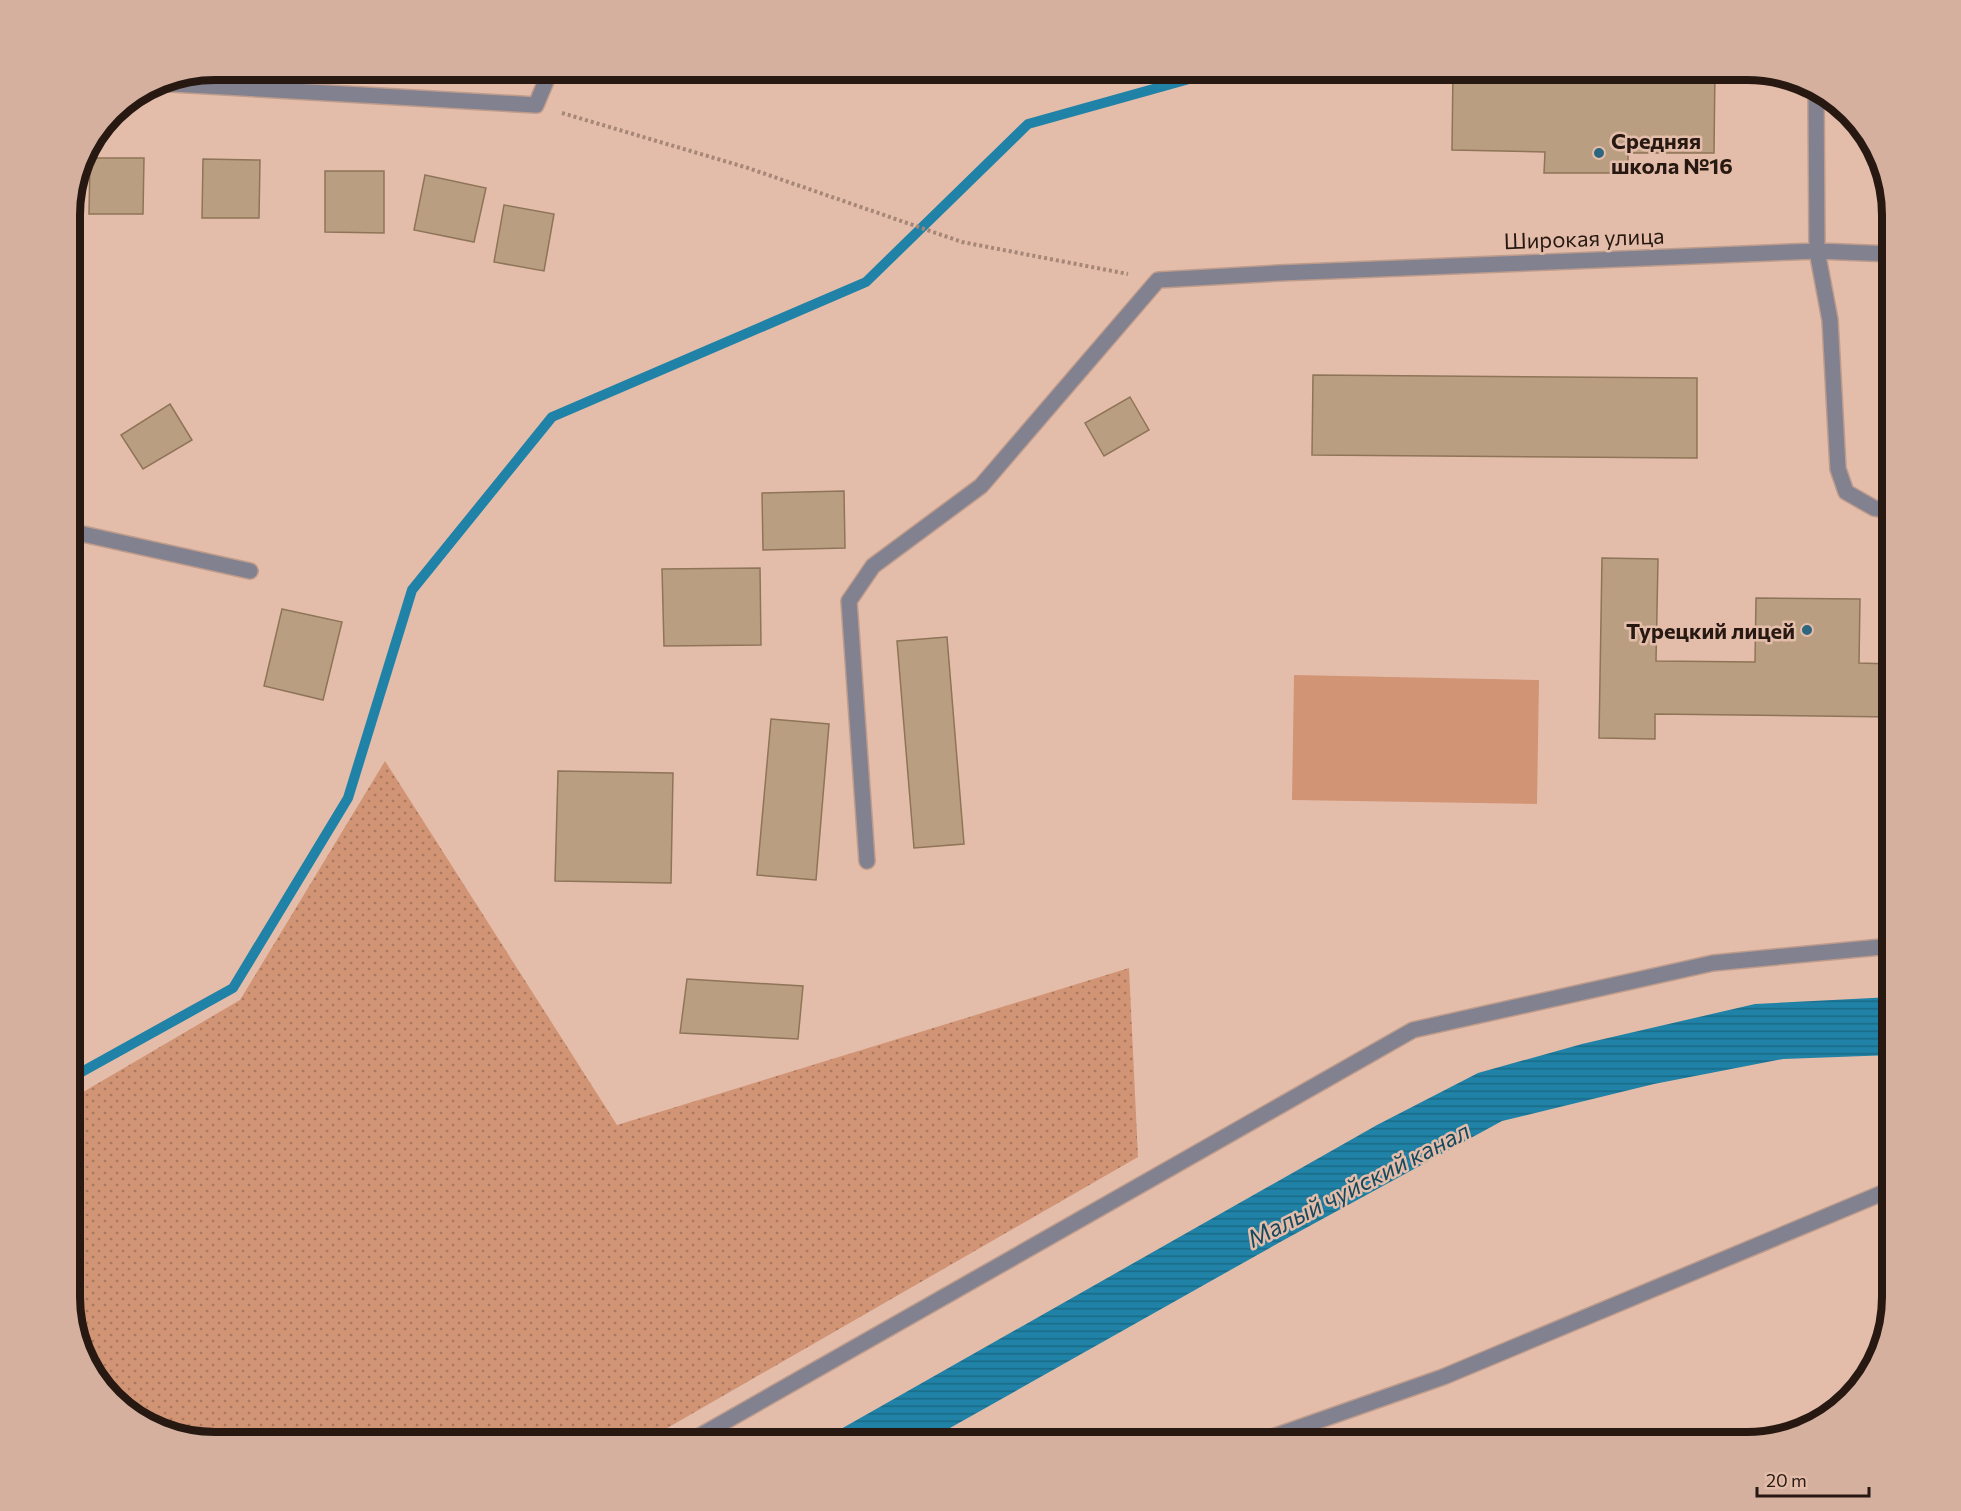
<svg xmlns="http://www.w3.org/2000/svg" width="1961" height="1511" font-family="Commissioner,sans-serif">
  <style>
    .grass { fill: url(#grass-dots) }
    .pitch { fill: #d19475 }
    .water { fill: url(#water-rules) }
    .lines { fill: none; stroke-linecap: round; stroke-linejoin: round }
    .stream { stroke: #1f82a6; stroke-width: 10 }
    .building { fill: #ba9e81; stroke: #8e7458; stroke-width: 1.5 }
    .minor-casing { stroke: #be9c8c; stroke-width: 18 }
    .path { stroke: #a58677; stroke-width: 4; stroke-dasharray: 3 3; stroke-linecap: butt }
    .minor { stroke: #828190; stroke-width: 15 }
    .poi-dot { fill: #2c677f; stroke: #e4bdaa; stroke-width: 2 }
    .labels { text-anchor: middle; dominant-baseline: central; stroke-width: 5; stroke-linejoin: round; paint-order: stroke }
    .poi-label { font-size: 22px; font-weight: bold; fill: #271912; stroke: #e4bdaa; text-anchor: start }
    .street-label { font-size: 22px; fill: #271912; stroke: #e4bdaa }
    .water-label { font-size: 24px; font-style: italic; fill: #16495e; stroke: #e4bdaa }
    .rim { fill: none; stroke: #271912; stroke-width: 8 }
  </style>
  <defs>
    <pattern id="grass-dots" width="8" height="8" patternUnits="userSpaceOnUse" patternTransform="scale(1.5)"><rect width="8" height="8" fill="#d19475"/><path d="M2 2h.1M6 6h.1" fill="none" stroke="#aa785f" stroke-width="1.8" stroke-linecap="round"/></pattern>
    <pattern id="water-rules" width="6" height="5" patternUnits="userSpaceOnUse" patternTransform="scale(1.5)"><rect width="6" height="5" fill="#1f82a6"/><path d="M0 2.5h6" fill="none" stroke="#1b6a86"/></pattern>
  </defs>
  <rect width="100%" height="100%" fill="#e4bdaa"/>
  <path class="grass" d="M385,761L617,1125L1129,968L1138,1157L643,1442H214L168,1434L126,1412L84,1361L69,1305V1112L78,1095L240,1000Z"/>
  <path class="pitch" d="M1294,675L1539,680L1537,804L1292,800Z"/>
  <path class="water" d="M1892,997V1055L1783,1059L1654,1084L1502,1121L1282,1241L925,1442H818L1377,1125L1478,1073L1582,1044L1755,1004Z"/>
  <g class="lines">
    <path class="stream" d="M69,1079L233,988L348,798L412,590L552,417L866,282L1028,124L1225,69"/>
  </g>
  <path class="building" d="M1453,69H1715L1714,153H1628V173H1544L1545,152L1452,150Z
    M90,158H144L143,214H89Z
    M203,159L260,160L259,218H202Z
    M325,171H384V233L325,232Z
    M425,175L486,188L474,242L414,230Z
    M504,205L554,214L544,271L494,262Z
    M1313,375L1697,378V458L1312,455Z
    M1130,397L1149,430L1104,456L1085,423Z
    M170,404L192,440L143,469L121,435Z
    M844,491L845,548L763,550L762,493Z
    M1602,558L1658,559L1656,661L1755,662L1756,598L1860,599L1859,663L1892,664V717L1655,714V739L1599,738Z
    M760,568L761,645L664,646L662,569Z
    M282,609L342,622L323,700L264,686Z
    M947,637L964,844L914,848L897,641Z
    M771,719L829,724L816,880L757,875Z
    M558,771L673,773L671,883L555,881Z
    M687,979L803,986L798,1039L680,1033Z"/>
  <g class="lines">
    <defs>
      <path id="minor" d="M155,83L536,105L551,69
        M1816,89L1817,251L1830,320L1838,469L1846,492L1874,508L1892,511
        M69,531L250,571
        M867,861L849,601L873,566L981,486L1158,280L1279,273L1817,251L1892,254
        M689,1442L1413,1030L1713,963L1892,946
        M1248,1442L1275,1436L1443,1377L1892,1189"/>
    </defs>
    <use href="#minor" class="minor-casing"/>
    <path class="path" d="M562,113L748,168L962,242L1128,274"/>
    <use href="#minor" class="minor"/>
  </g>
  <g class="poi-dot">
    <circle cx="1599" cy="153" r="6"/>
    <circle cx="1807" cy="630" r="6"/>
  </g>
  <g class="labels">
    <g class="poi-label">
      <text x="1611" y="140">Средняя<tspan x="1611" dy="25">школа №16</tspan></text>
      <text x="1795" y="630" text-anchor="end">Турецкий лицей</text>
    </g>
    <g class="street-label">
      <text transform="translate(1584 238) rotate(-2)">Широкая улица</text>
    </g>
    <g class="water-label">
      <text transform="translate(1358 1184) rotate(-27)">Малый чуйский канал</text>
    </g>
  </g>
  <path d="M0 0H1961V1511H0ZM215 80H1747A135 135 0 0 1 1882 215V1297A135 135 0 0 1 1747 1432H215A135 135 0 0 1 80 1297V215A135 135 0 0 1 215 80Z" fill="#d5b09e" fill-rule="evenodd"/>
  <path class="rim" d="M215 80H1747A135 135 0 0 1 1882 215V1297A135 135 0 0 1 1747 1432H215A135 135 0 0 1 80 1297V215A135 135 0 0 1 215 80Z"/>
  <path d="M1757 1487v9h112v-9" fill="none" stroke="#271912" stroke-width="3"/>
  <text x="1766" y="1487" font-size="18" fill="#271912" stroke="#e4bdaa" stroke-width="4.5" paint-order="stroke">20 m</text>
</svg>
